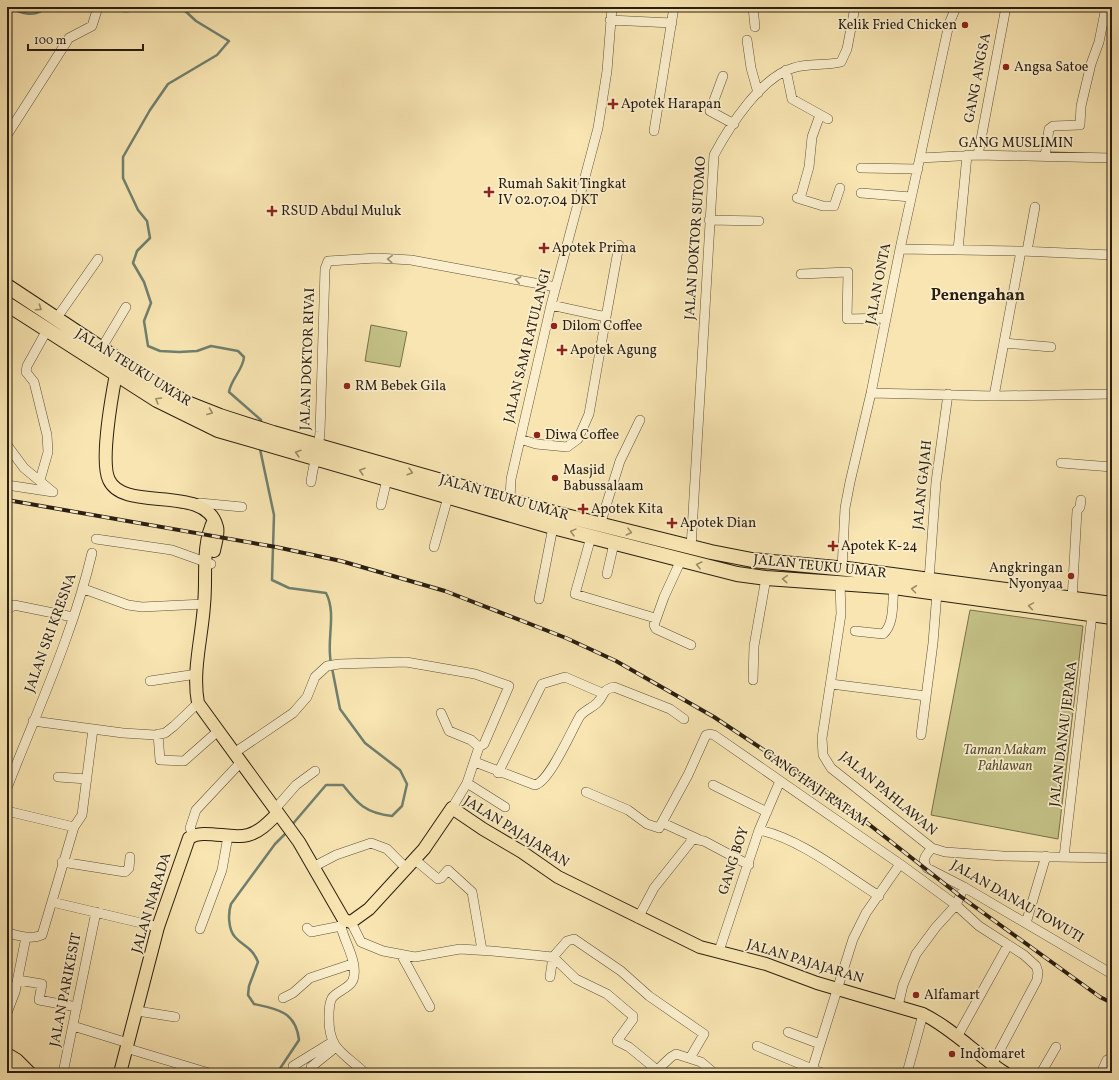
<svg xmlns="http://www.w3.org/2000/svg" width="1119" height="1080" font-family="Vollkorn,serif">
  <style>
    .green { fill: #c4c287; stroke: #76704c }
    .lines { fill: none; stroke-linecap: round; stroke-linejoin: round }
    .stream { stroke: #6f7f6f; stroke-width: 2.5 }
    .minor-casing { stroke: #5d503a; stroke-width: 10 }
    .major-casing { stroke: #291e12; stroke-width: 14 }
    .highway-casing { stroke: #291e12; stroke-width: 16 }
    .minor { stroke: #faeecc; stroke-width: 9 }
    .major { stroke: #f8e5b1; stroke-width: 12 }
    .highway { stroke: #f8e5b1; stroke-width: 14 }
    .rail-casing { stroke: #291e12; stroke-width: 4 }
    .rail { stroke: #faeecc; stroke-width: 2.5; stroke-dasharray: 8; stroke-linecap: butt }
    .oneway { stroke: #9c9078 }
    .oneway2 { stroke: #9b8b69 }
    .poi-dot { fill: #8f2418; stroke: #faeecc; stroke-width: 1.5 }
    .labels { text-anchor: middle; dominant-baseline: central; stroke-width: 3.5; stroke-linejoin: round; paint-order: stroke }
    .poi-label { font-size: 14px; fill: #291e12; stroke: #faeecc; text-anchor: start }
    .street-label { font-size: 14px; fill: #291e12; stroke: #faeecc }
    .park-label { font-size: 14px; font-style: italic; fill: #584f35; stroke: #faeecc }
    .quarter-label { font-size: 16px; font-weight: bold; fill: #291e12; stroke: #faeecc }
  </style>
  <rect width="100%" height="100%" fill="#f8e5b1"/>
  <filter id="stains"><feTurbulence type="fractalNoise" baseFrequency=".005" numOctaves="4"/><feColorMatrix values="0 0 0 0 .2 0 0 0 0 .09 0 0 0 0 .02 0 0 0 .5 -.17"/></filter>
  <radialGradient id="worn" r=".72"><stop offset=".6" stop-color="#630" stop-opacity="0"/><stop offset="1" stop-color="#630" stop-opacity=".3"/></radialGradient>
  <path class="green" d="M371,325L407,332L400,367L365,361Z
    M970,610L1083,626L1058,839L931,815Z"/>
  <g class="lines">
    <path class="stream" d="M11,7C20,14 37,18 46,7
      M109,7C121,14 134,11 147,7
      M181,7L196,21L229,41L217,55L168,84L150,110L123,157V178L138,210L147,221L150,238L137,251L133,263L144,282L151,303L144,321L148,346L160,351L179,352L197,351L211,346L238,351L244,357C243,370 231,379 229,392L261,420V424
      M260,449L274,515L272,580L289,588L326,593C337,614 326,640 331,663
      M291,826L326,785H343C358,804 365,813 392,816L402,806L407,784L400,770L365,743L340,709L332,668
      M277,1073L299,1040C296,1012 278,1009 254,1004L248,995L249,986L258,962C252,947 244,947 235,937C228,929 228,913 231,904L275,844L287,832"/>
    <defs>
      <path id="minor" d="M753,7L755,27
        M610,20L672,23
        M747,40L751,68L758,93
        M786,70L792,99L828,119
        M723,76L710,111L734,124
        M654,131L674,7
        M7,135L69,38L92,26L98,7
        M978,155L1006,7
        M1045,157L1049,129L1053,126L1080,125L1081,106L1091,64L1099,42L1106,7
        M920,158L978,155L1112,158
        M861,168L918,169
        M861,193L911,197
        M797,198L823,206H834L840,188
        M800,199L809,167L812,137L820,115
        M709,220L759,221
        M900,249L1021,251L1112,255
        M958,250L967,155
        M1027,251L1035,207
        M801,274L848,272L847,319L886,318
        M606,317L619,245
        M56,319L98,259
        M1004,343L1051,347
        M101,349L126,307
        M871,393L994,396L1112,394
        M994,396L1021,251
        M520,439L536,444L567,447L578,439L589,414L606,317L551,305
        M7,445L24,468L53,492
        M1061,463L1112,467
        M40,480L48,452L47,435L34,382L26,372L27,366L47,330
        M311,482C313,465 319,449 320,432L325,269L328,261L377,258L411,260L556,287
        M7,485L53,492
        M510,499L511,479L551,305L598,128L607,71L612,7
        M195,505L200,503L242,507
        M381,505L387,479
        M600,525L620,461L640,420
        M591,537L575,594L655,618
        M96,539L172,550L211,564
        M434,547L448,497
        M691,548L714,155C729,127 761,77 793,68C808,63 825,66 841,62L847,49L855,7
        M681,560L664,597L654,625L656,629L691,645
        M842,569L845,508L850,482L871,393L900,249L949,24L956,7
        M607,574L614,543
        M929,580L936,482L948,394
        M840,583L841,614L838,634L822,738L823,755L831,768L932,848L945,852L1003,856L1112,858
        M84,589L128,605L142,607L204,604
        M539,599L553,527
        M1072,600L1077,511L1080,507L1081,500
        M7,610L14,605L73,617
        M855,631L883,634C895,624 892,601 894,587
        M753,680L754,646L766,578
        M150,681L197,674
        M831,684L926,696
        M441,713L449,731L471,740L479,747L467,783L452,808
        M33,721L123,733L155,735L165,733L174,726L198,703
        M158,734L160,760L184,761L218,731
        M921,735L933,643L937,592
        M234,753L293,713L307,697L315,677L327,666L339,664L406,662L475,674L509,686L484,744L479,747
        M475,762L535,785C550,781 571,731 580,716C585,710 592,708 597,703C605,695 601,690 614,687L670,709L684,719
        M498,773L542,684L565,677L602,693
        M58,777L87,779
        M467,783L505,807
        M713,785L767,812
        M7,788C37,711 73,634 92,553
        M586,792L628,810L647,824L659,828L688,775L706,735L710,734L714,735L900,864L956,905L979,926L1024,955L1036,966L1038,972L1037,980L992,1065
        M275,809L296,785L315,771
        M7,811L74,827
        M663,823L698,839
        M759,830C801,839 842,873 879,896
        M193,835L190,828L196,810L241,762
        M932,848C926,855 921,859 927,868L964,887L1112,974
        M1064,857L1092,615
        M414,859L438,879L441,878L448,870L472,892L482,950
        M62,862L125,872L129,868L130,857
        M313,867L336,855L371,843L387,849L406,868
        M52,902L158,927
        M638,918L654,888L693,839L704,841L749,865
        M344,920L341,926C344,942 359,963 353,980C350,988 337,991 332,998C329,1003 329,1010 329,1016C328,1050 343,1052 365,1073
        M351,922L361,942L383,951L415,957L460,949L492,951L553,957L576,979L607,994L633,1016V1019L617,1041L629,1047L657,1070
        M1026,923L1046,856
        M307,928L311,932L341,926
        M200,929L222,870L228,836
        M7,933C18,935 31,940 42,935L74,827L82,815L93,729
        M719,951L759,830L780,781
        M402,956L430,1007
        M550,977L553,957L567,941L574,939L621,971L649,996L704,1034L690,1058
        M18,980L42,984L39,1000L77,1007
        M283,998L293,993L310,978L352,964
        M898,1006L903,985L916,954L936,927L956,905L964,887
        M137,1011L175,1017
        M7,1013L15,992L26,937
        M73,1026L128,1043
        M788,1032L820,1044
        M957,1037L1008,945
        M757,1046L822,1073
        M126,1048L209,1073
        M293,1066L332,1042
        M311,1067L336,1047
        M14,1073L17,1060
        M63,1073L96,912
        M654,1073L671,1057L676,1054L701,1062L714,1073
        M811,1073L853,939L866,913L900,864
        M907,1073L923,1014
        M1041,1073L1056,1047
        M1101,1073L1107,1060L1112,1057"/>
      <path id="major" d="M116,374C112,395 100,462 109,480C124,513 206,483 217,527C219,534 215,544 214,551
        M214,520C201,546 207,576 204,605C202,637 192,671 198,703L299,842L344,920L351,922L369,909L424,849L452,808L483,829L522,852L558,877L700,947L766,964L817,983L923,1014C953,1029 977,1055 1005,1073
        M7,1054L17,1060L30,1073
        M120,1073L158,927L189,838C203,828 231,840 248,835C260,832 270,821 278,813"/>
      <path id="highway" d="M7,286L164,390L187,403L220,416L273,433L554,513L711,552L752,560L847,569L1112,604
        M7,304L157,400L218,430L553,527L737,574L766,578L894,587L1112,617"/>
    </defs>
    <use href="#minor" class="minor-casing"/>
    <use href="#major" class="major-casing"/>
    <use href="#highway" class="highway-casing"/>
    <use href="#minor" class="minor"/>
    <use href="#major" class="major"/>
    <use href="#highway" class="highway"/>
    <defs>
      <path id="rail" d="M7,500L276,547L341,561L445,591L566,638L616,661L714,717L833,796L960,896L1100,997L1112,1003"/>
    </defs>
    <use href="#rail" class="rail-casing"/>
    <use href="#rail" class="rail"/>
  </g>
  <defs><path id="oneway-chevron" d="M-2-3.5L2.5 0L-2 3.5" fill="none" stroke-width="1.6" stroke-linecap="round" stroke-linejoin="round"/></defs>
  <g class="oneway">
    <use href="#oneway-chevron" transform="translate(390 259) rotate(-177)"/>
    <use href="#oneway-chevron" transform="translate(518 280) rotate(-169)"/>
  </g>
  <g class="oneway2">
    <use href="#oneway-chevron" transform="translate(39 308) rotate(34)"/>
    <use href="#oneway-chevron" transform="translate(158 400) rotate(-149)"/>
    <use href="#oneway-chevron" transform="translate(210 412) rotate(22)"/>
    <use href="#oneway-chevron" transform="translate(298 453) rotate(-163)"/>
    <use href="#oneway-chevron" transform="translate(362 471) rotate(-164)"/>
    <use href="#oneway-chevron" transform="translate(410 472) rotate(16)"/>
    <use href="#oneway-chevron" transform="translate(573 532) rotate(-165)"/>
    <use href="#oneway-chevron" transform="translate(629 532) rotate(14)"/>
    <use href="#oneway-chevron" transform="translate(699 565) rotate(-166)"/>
    <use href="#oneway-chevron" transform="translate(785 579) rotate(-176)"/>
    <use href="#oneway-chevron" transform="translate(914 589) rotate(-173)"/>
    <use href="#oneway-chevron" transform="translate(1031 606) rotate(-171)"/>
  </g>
  <g class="poi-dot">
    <circle cx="965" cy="25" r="4"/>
    <circle cx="1006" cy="67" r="4"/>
    <path d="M611 98h4v4h4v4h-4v4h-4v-4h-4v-4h4z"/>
    <path d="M487 186h4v4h4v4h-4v4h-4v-4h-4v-4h4z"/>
    <path d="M270 205h4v4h4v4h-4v4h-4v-4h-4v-4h4z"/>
    <path d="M542 242h4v4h4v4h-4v4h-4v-4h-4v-4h4z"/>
    <circle cx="554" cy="326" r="4"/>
    <path d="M560 344h4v4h4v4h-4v4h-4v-4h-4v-4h4z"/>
    <circle cx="347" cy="386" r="4"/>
    <circle cx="537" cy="435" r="4"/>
    <circle cx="555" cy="478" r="4"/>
    <path d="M581 503h4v4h4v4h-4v4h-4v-4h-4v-4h4z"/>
    <path d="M670 517h4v4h4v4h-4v4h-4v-4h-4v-4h4z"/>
    <path d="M831 540h4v4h4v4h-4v4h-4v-4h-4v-4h4z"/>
    <circle cx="1071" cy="576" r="4"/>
    <circle cx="916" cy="995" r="4"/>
    <circle cx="952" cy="1054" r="4"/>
  </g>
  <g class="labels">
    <g class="poi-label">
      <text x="957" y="25" text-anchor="end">Kelik Fried Chicken</text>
      <text x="1014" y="67">Angsa Satoe</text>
      <text x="621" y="104">Apotek Harapan</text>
      <text x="498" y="184">Rumah Sakit Tingkat<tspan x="498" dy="16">IV 02.07.04 DKT</tspan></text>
      <text x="281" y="211">RSUD Abdul Muluk</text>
      <text x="552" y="248">Apotek Prima</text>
      <text x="562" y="326">Dilom Coffee</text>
      <text x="570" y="350">Apotek Agung</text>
      <text x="355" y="386">RM Bebek Gila</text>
      <text x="545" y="435">Diwa Coffee</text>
      <text x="563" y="470">Masjid<tspan x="563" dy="16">Babussalaam</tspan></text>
      <text x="591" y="509">Apotek Kita</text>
      <text x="680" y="523">Apotek Dian</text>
      <text x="841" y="546">Apotek K-24</text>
      <text x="1063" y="568" text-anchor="end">Angkringan<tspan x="1063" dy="16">Nyonyaa</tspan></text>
      <text x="924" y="995">Alfamart</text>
      <text x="960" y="1054">Indomaret</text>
    </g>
    <g class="street-label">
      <text transform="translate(978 78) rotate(-79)">GANG ANGSA</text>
      <text x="1016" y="143">GANG MUSLIMIN</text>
      <text transform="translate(696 238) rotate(-86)">JALAN DOKTOR SUTOMO</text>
      <text transform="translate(879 284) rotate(-79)">JALAN ONTA</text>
      <text transform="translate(528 346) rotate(-76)">JALAN SAM RATULANGI</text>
      <text transform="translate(308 359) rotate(-88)">JALAN DOKTOR RIVAI</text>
      <text transform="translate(133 368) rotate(32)">JALAN TEUKU UMAR</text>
      <text transform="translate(923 485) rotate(-84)">JALAN GAJAH</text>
      <text transform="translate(504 498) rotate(16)">JALAN TEUKU UMAR</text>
      <text transform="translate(820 567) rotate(6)">JALAN TEUKU UMAR</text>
      <text transform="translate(51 633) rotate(-70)">JALAN SRI KRESNA</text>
      <text transform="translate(1064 734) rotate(-83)">JALAN DANAU JEPARA</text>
      <text transform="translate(815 788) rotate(35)">GANG HAJI RATAM</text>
      <text transform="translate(888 794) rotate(40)">JALAN PAHLAWAN</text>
      <text transform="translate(516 832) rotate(32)">JALAN PAJAJARAN</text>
      <text transform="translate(734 861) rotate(-72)">GANG BOY</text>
      <text transform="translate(1017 902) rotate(30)">JALAN DANAU TOWUTI</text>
      <text transform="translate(152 903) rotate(-73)">JALAN NARADA</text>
      <text transform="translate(805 962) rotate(17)">JALAN PAJAJARAN</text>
      <text transform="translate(66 990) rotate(-79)">JALAN PARIKESIT</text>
    </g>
    <g class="park-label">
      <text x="1005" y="750">Taman Makam<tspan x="1005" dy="16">Pahlawan</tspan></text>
    </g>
    <g class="quarter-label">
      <text x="978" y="296">Penengahan</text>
    </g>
  </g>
  <rect width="1119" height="1080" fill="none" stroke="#f8e5b1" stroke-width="24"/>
  <rect x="8" y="8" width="1103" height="1064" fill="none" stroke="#291e12" stroke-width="2"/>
  <rect x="12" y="12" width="1095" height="1056" fill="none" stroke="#291e12"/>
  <path d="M28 44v6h115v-6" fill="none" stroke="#291e12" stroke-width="2"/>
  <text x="34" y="44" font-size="12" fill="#291e12" stroke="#faeecc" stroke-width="3" paint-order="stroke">100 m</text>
  <rect width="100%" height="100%" filter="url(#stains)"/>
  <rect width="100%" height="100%" fill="url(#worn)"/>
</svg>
